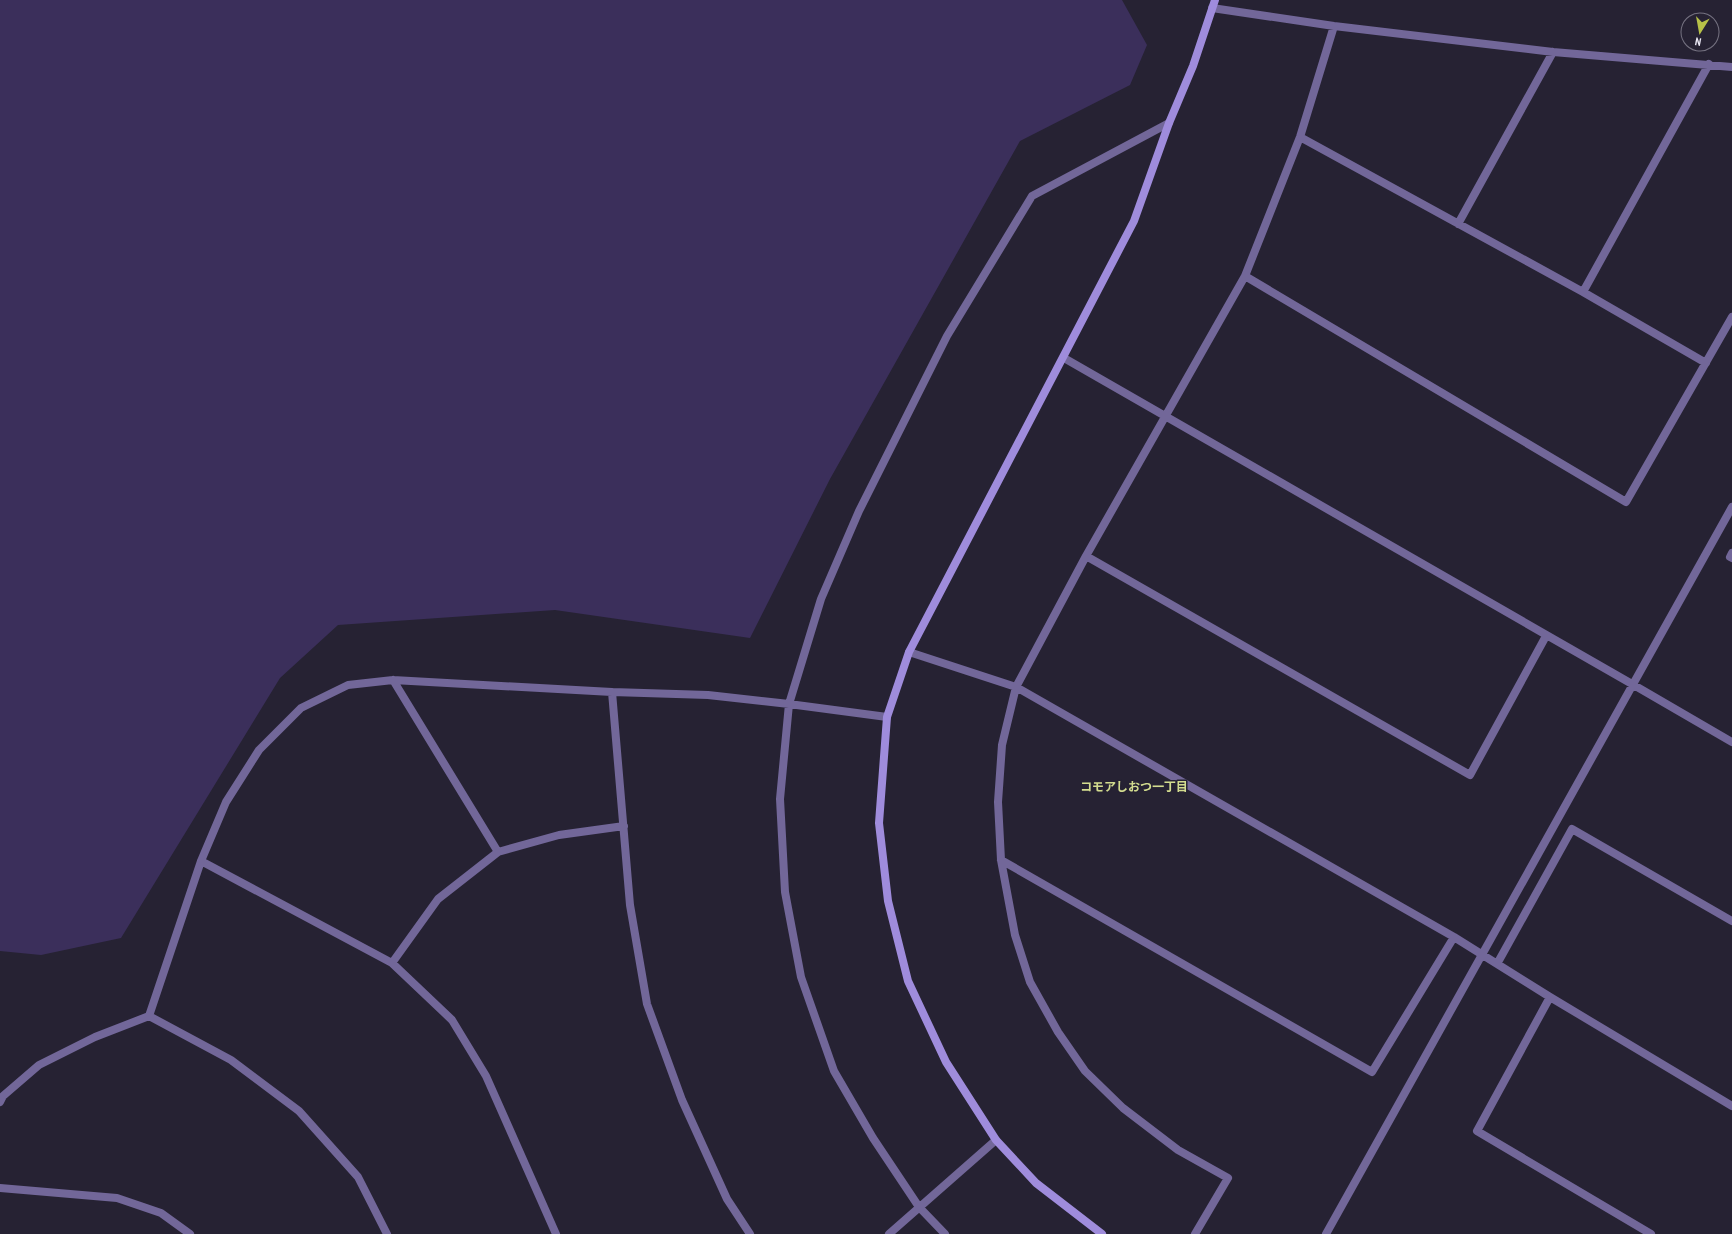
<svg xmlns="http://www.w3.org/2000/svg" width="1732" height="1234" font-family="'PT Sans Narrow','Noto Sans JP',sans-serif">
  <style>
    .green { fill: #3b2f5b }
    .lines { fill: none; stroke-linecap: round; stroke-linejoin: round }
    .street { stroke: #726799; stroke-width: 8 }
    .secondary { stroke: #9f8cdc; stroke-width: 8 }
    .labels { text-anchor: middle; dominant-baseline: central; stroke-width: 3; stroke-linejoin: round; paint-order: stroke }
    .neighbourhood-label { font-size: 12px; font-weight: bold; fill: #d3dc8f; stroke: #262233 }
  </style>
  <rect width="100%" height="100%" fill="#262233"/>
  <path class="green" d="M0,0H1122L1147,45L1130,85L1020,141L830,479L750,638L555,610L338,625L280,678L121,938L41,955L0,951Z"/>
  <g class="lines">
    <path class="street" d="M1212,8L1334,26L1553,52L1732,67
      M1300,137L1583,292L1706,363
      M1458,224L1553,52
      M1245,276L1626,502L1732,317
      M1583,292L1709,64
      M1064,358L1632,684L1732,742
      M1732,553L1730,557L1732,558
      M1086,556L1470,775L1546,636
      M909,652L1016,687L1454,937L1550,997L1732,1106
      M393,680L498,852
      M612,692L630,905L647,1004L682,1100L727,1199L750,1234
      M1001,860L1372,1072L1454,937
      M201,861L392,963L452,1020L486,1076L556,1234
      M392,963L438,899L498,852L559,835L624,826
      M1497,964L1572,829L1732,921
      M1550,997L1477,1131L1651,1234
      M149,1016L201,861L226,802L259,750L301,708L348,685L393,680L612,692L708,695L789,704L887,717
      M0,1102L3,1096L39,1065L95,1037L149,1016L231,1060L299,1111L358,1177L387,1234
      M0,1188L117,1198L161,1213L190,1234
      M889,1234L996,1140
      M945,1234L919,1207L873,1138L834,1071L801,977L785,892L780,799L789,704L821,599L859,511L947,336L1032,196L1169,123
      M1195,1234L1228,1178L1178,1150L1123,1108L1085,1071L1058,1032L1030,982L1015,935L1001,860L998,802L1002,745L1016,687L1086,556L1245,276L1300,137L1334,26
      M1326,1234L1732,507"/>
    <path class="secondary" d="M1102,1234L1036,1183L996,1140L946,1062L908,981L888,901L879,823L887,717L909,652L1134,221L1169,123L1193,66L1215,0"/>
  </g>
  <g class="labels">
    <g class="neighbourhood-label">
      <text x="1134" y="786">コモアしおつ一丁目</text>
    </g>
  </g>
  <g transform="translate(1700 32) rotate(191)"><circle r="19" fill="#262233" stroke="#757281"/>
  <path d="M0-3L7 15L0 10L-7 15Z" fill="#b7c148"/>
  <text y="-6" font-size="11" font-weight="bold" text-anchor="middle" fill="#ebe9f5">N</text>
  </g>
</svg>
